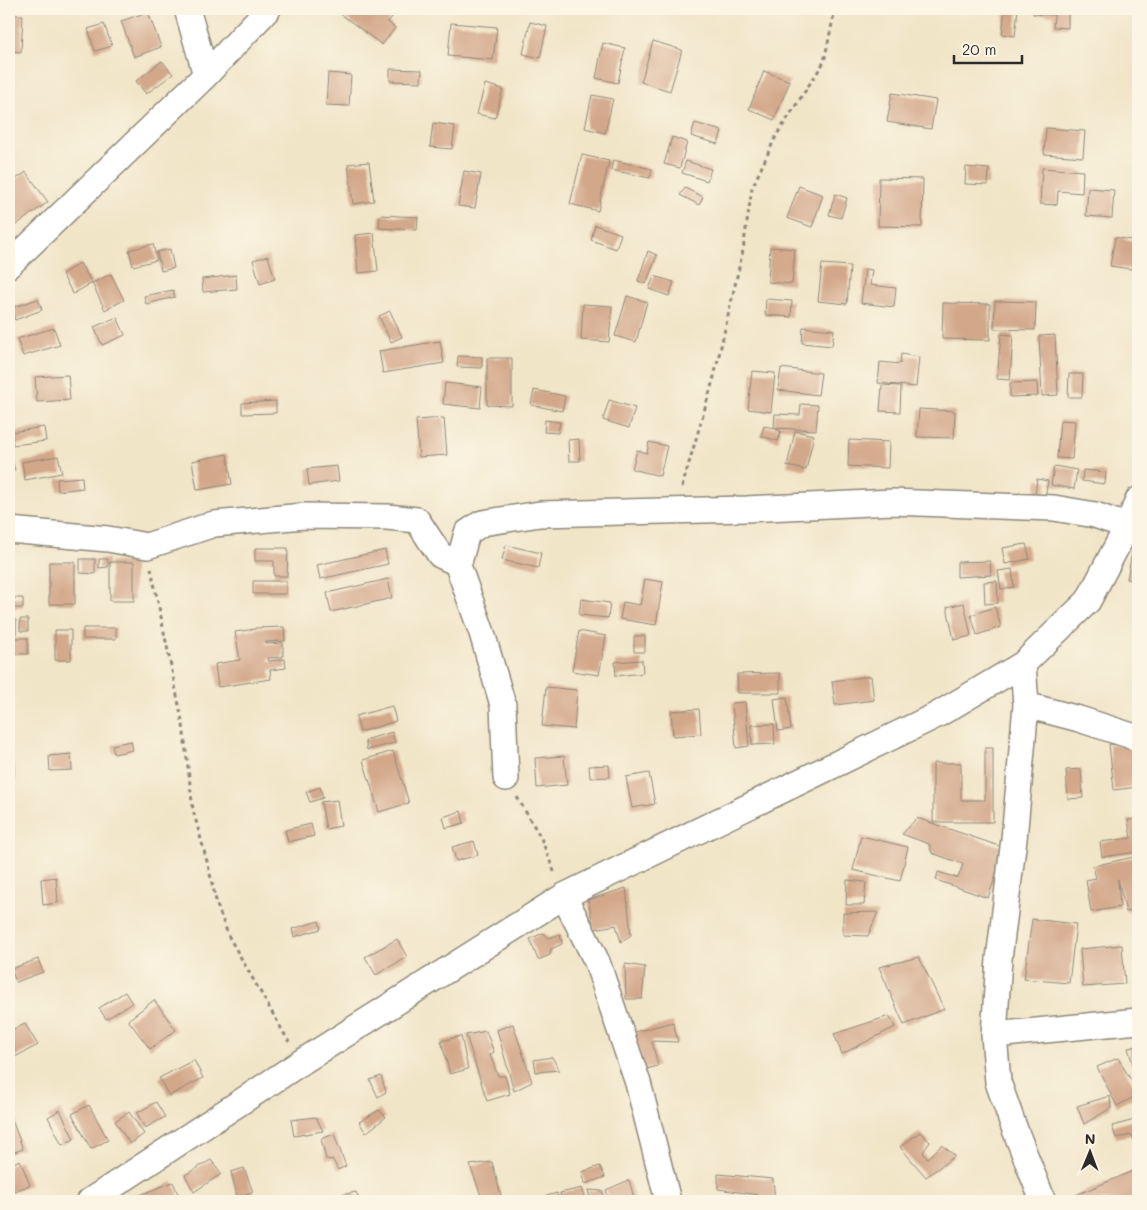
<svg xmlns="http://www.w3.org/2000/svg" width="1147" height="1210" font-family="Mali,sans-serif">
  <style>
    .building { fill: #d3a78a }
    .lines { fill: none; stroke-linecap: round; stroke-linejoin: round }
    .minor-casing { stroke: #8e887a; stroke-width: 28 }
    .path { stroke: #8e887a; stroke-width: 3; stroke-dasharray: 4 4; stroke-linecap: butt }
    .minor { stroke: #fff; stroke-width: 25 }
  </style>
  <rect width="100%" height="100%" fill="#fcf5e5"/>
  <filter id="ink" filterUnits="userSpaceOnUse"><feTurbulence type="fractalNoise" baseFrequency=".02" numOctaves="2"/><feDisplacementMap in="SourceGraphic" scale="10" xChannelSelector="R" yChannelSelector="G"/><feConvolveMatrix kernelMatrix="1 2 1 2 8 2 1 2 1" color-interpolation-filters="sRGB"/></filter>
  <filter id="wash" filterUnits="userSpaceOnUse"><feTurbulence type="fractalNoise" baseFrequency=".0096" numOctaves="4" result="noise"/><feDisplacementMap in="SourceGraphic" scale="20" xChannelSelector="R" yChannelSelector="G"/><feGaussianBlur stdDeviation="1.12" result="paint"/><feColorMatrix in="noise" values="0 0 0 0 0 0 0 0 0 0 0 0 0 0 0 0 0 1.4 0 .05"/><feComposite in="paint" operator="in"/></filter>
  <g filter="url(#wash)">
    <rect width="100%" height="100%" fill="#f1e5c8"/>
    <g id="blocks">
      <path class="building" d="M340,9H398L388,22L395,28L382,45L338,12Z
        M1005,9H1018L1015,36L1002,34Z
        M1034,9H1068V28L1053,27L1054,15L1033,14Z
        M148,12L161,47L134,57L121,21Z
        M9,15H23L21,52L9,51Z
        M530,22L547,26L540,58L523,54Z
        M451,23L497,27L493,60L448,56Z
        M104,24L112,46L95,51L88,29Z
        M653,41L682,50L670,91L641,82Z
        M603,43L625,48L618,83L596,78Z
        M162,61L173,74L146,94L136,81Z
        M390,69L422,70L421,82L390,81Z
        M764,71L790,81L774,120L749,109Z
        M328,73L351,75L349,106L326,105Z
        M485,84L503,89L495,118L477,114Z
        M892,93L936,100L931,129L887,122Z
        M592,95L613,99L605,133L585,128Z
        M433,123L455,126L452,149L430,147Z
        M695,123L722,131L718,144L691,136Z
        M1046,128L1085,131L1083,157L1044,154Z
        M672,137L687,142L680,168L664,164Z
        M582,155L609,161L598,211L570,204Z
        M613,160L652,169L650,178L611,170Z
        M686,161L711,169L707,181L682,173Z
        M369,162L374,201L353,204L348,164Z
        M966,167L989,169L988,185L965,184Z
        M1042,168L1083,171L1082,193L1058,191L1057,205L1040,204Z
        M464,171L481,174L475,208L458,206Z
        M26,172L48,202L9,230V184Z
        M879,178L923,179L922,227L878,226Z
        M799,186L823,195L812,227L787,218Z
        M685,188L703,197L699,205L680,195Z
        M1088,188L1114,190L1112,218L1086,216Z
        M835,194L847,198L841,218L829,215Z
        M380,215L418,217L417,230L379,228Z
        M595,225L621,234L616,249L591,240Z
        M374,233L378,271L358,273L355,235Z
        M1115,237L1136,241L1131,269L1110,266Z
        M153,244L157,260L133,266L129,250Z
        M770,247L795,249L792,284L768,282Z
        M170,249L174,268L161,271L157,252Z
        M648,251L657,255L646,284L638,281Z
        M268,256L275,279L260,284L253,260Z
        M80,263L92,283L73,294L62,274Z
        M822,264L850,266L847,304L818,301Z
        M865,269L872,270L870,285L896,288L894,307L861,303Z
        M111,274L124,300L105,310L92,283Z
        M236,275L237,289L203,292L202,279Z
        M654,276L674,282L669,296L649,289Z
        M173,290L175,297L146,304L144,296Z
        M627,296L647,302L636,342L615,336Z
        M38,299L42,310L15,320L11,308Z
        M766,299L792,301L791,317L765,315Z
        M995,301L1036,302L1035,330L994,329Z
        M943,303L990,304V340L942,339Z
        M583,304L612,306L609,342L581,340Z
        M390,311L402,337L391,342L379,316Z
        M117,317L125,335L102,345L94,327Z
        M803,327L834,330L832,346L802,343Z
        M54,328L60,345L23,356L17,339Z
        M1001,334L1013,335L1010,380L997,379Z
        M1055,335L1058,395L1042,396L1039,336Z
        M440,341L444,363L383,373L379,351Z
        M901,354L919,357L916,387L878,383L880,362L900,364Z
        M458,356L482,357V368L457,367Z
        M487,358H512V406L487,405Z
        M781,368L821,373L818,395L778,390Z
        M752,371L775,373L771,412L748,409Z
        M1069,374H1083L1082,397H1068Z
        M68,375L70,400L37,402L35,377Z
        M1037,382L1038,396L1010,397V383Z
        M445,383L482,387L480,408L443,404Z
        M882,385L901,386L900,412L880,411Z
        M534,390L565,396L562,411L531,405Z
        M609,400L635,408L629,428L603,420Z
        M276,401V413L242,414V403Z
        M801,404L818,405L816,430L774,428L775,414L800,415Z
        M919,409L955,411L954,438L917,437Z
        M444,418L447,455L419,457L416,420Z
        M545,420L560,422L558,433L544,432Z
        M1060,420L1075,421L1072,459L1057,458Z
        M764,426L774,428L781,431L778,441L761,436Z
        M44,427L46,441L13,445L11,432Z
        M795,431L814,435L806,470L787,466Z
        M579,439L580,461H569L568,440Z
        M849,440L889,442L888,468L848,466Z
        M649,442L667,446L660,476L632,469L637,450L647,453Z
        M9,450L15,470L9,472Z
        M227,454L232,484L197,490L192,461Z
        M58,456L62,473L25,480L22,462Z
        M337,466L339,481L309,485L307,469Z
        M1054,466L1077,470L1074,489L1051,485Z
        M1083,470L1106,472L1105,484L1082,481Z
        M82,477L83,488L58,491L57,479Z
        M1037,479L1048,481L1045,497L1035,495Z
        M1026,544L1030,559L1005,564L1002,548Z
        M506,545L541,553L538,568L502,560Z
        M255,548H288L287,576H274V561H255Z
        M385,550L388,564L320,579L317,565Z
        M1132,552L1138,553V581L1127,579Z
        M80,559H95V574L80,573Z
        M99,559H108V567L99,568Z
        M990,561L991,575L957,577V562Z
        M49,562H75V604H49Z
        M110,562H134V601H110Z
        M1012,569L1014,587L1001,589L998,571Z
        M388,579L392,598L331,612L327,593Z
        M645,579L663,582L656,625L620,619L623,602L640,605Z
        M253,581H286V594H253Z
        M997,581L998,603L985,604L984,582Z
        M9,598H23V608H9Z
        M581,599L610,603L608,618L579,615Z
        M964,603L971,636L954,640L947,607Z
        M995,607L1001,627L977,635L971,615Z
        M20,619H28V631H20Z
        M9,620H16V634H9Z
        M284,627L285,641L266,642V644L283,643V657L268,658L269,661L285,659L286,668L270,670L271,679L218,687L215,664L240,660L235,632L255,629V628Z
        M83,628H116V639H83Z
        M55,630H71V660H55Z
        M579,631L606,636L599,675L572,671Z
        M634,636H645V652H634Z
        M9,638H28V654H11Z
        M642,660L643,673L616,676L615,662Z
        M780,673V693H738L737,674Z
        M871,676L874,700L835,705L832,681Z
        M546,687L577,690L574,729L542,726Z
        M787,697L791,729L778,731L774,699Z
        M745,702L749,746L736,748L732,703Z
        M392,706L396,721L360,732L356,716Z
        M699,709L701,734L673,736L671,711Z
        M774,724L775,744L752,745L751,725Z
        M392,732L395,743L367,750L365,740Z
        M131,741L133,750L114,754L112,745Z
        M1109,744L1138,747V787L1114,790Z
        M985,748H993V822H933V763H961V800H985Z
        M393,751L409,803L379,812L363,760Z
        M71,754L72,770L50,771L49,756Z
        M564,756L567,785L537,788L535,758Z
        M9,764H14V777L9,776Z
        M609,765L610,777L590,778L589,766Z
        M1081,769L1083,798L1068,799L1066,770Z
        M649,773L655,804L632,808L626,777Z
        M320,787L323,798L310,802L306,792Z
        M337,800L341,826L326,829L321,802Z
        M461,811L464,823L446,828L443,817Z
        M917,818L1005,848L988,898L936,880L938,872L958,878L963,864L932,853L929,844L902,834Z
        M1138,819V852L1102,857L1100,842L1131,838L1128,820Z
        M311,824L314,836L288,842L285,830Z
        M861,836L908,847L900,881L853,870Z
        M474,841L478,855L456,861L452,847Z
        M1138,856V909L1126,912L1118,879L1120,907L1091,912L1086,880L1096,878L1093,866Z
        M56,877L58,903L43,905L41,879Z
        M847,880L866,882L864,905H846Z
        M626,888L631,935L621,942L616,925L594,929L588,900Z
        M878,912L868,936L843,935V913Z
        M1032,919L1076,924L1069,983L1024,979Z
        M319,921L321,929L294,937L292,929Z
        M543,933L549,938L560,934L562,944L551,949L550,955L538,960L530,939Z
        M397,939L407,957L376,975L365,957Z
        M1122,945L1125,984L1083,987L1080,949Z
        M919,957L944,1009L904,1025L879,967Z
        M38,959L43,972L16,982L11,969Z
        M625,964L645,967L642,999H626Z
        M125,992L132,1003L106,1019L99,1008Z
        M154,1000L176,1030L150,1049L128,1020Z
        M889,1016L895,1027L842,1054L834,1034Z
        M673,1022L678,1042L652,1041L658,1066L643,1070L634,1032Z
        M25,1024L38,1045L9,1060V1031Z
        M513,1024L532,1082L514,1091L497,1030Z
        M486,1031L494,1052L490,1055L498,1076H505L510,1094L487,1101L466,1035Z
        M461,1036L468,1069L450,1074L441,1041Z
        M1138,1046V1081L1128,1048Z
        M552,1057L559,1070L536,1072L534,1060Z
        M1118,1058L1138,1092V1095L1117,1106L1097,1067Z
        M194,1060L203,1078L169,1096L159,1078Z
        M381,1076L386,1092L378,1097L370,1080Z
        M1110,1096L1111,1108L1084,1124L1077,1106Z
        M156,1102L165,1117L145,1128L137,1113Z
        M89,1105L108,1140L91,1149L72,1114Z
        M60,1110L74,1139L62,1145L48,1117Z
        M379,1110L386,1117L366,1133L359,1122Z
        M9,1112L23,1149L9,1154Z
        M129,1112L144,1134L130,1144L115,1121Z
        M316,1117L323,1131L294,1136L291,1120Z
        M1138,1119V1151L1132,1135L1116,1138L1112,1126Z
        M920,1132L930,1142L923,1152L927,1159L942,1145L955,1156L926,1177L900,1147Z
        M334,1134L346,1166L338,1170L333,1160L326,1159L321,1139Z
        M20,1160L30,1185L9,1193V1165Z
        M211,1160L221,1174L194,1192L185,1175Z
        M492,1162L502,1199L494,1201H483L470,1165Z
        M600,1166L605,1177L585,1184L582,1172Z
        M244,1168L253,1192L237,1196L231,1172Z
        M1138,1169V1201H1074L1071,1197Z
        M718,1174L773,1179L775,1201H757L758,1195L718,1189Z
        M629,1180L635,1201H625L624,1198L616,1201H609L606,1190Z
        M173,1182L181,1201H139L137,1196Z
        M582,1188L586,1201H562L560,1193Z
        M588,1190L602,1191L605,1201H591Z
        M356,1192L360,1201H333L332,1197Z
        M557,1193L559,1201H529Z"/>
    </g>
  </g>
  <g filter="url(#ink)">
    <use href="#blocks" fill-opacity="0" stroke="#8e887a" stroke-width="1"/>
    <g class="lines">
      <defs>
        <path id="minor" d="M206,75L268,9
          M9,265L206,75L187,9
          M9,530L108,539L147,546L214,524L304,516L387,517L417,520L440,555L457,563L482,633L503,705L506,778
          M458,566L467,533L482,523L540,514L746,509L892,502L1054,508L1095,515L1126,526
          M1023,664L1026,705L1014,839L999,959L994,1035L998,1082L1014,1127L1043,1201
          M1026,705L1079,719L1138,738
          M564,896L597,962L638,1083L668,1201
          M994,1035L1138,1021
          M90,1201L300,1063L564,896L937,715L1023,664L1088,601L1129,523L1138,500"/>
      </defs>
      <use href="#minor" class="minor-casing"/>
      <path class="path" d="M682,487L714,377L743,250L752,188L776,136L824,62L835,9
        M151,568L183,725L193,810L208,865L217,905L229,937L289,1042
        M517,797L541,838L555,874"/>
      <use href="#minor" class="minor"/>
    </g>
  </g>
  <rect width="1147" height="1210" fill="none" stroke="#fcf5e5" stroke-width="30"/>
  <g transform="translate(1090 1152) rotate(1)" stroke="#fcf5e5" stroke-width="4" paint-order="stroke">
  <path d="M0-4L9 19L0 12L-9 19Z" fill="#2b2b2b"/>
  <text y="-8" font-size="14" font-weight="bold" text-anchor="middle" fill="#2b2b2b">N</text>
  </g>
  <path d="M954 55v8h68v-8" fill="none" stroke="#2b2b2b" stroke-width="2.5"/>
  <text x="962" y="55" font-size="15" fill="#2b2b2b" stroke="#fcf5e5" stroke-width="4" paint-order="stroke">20 m</text>
</svg>
